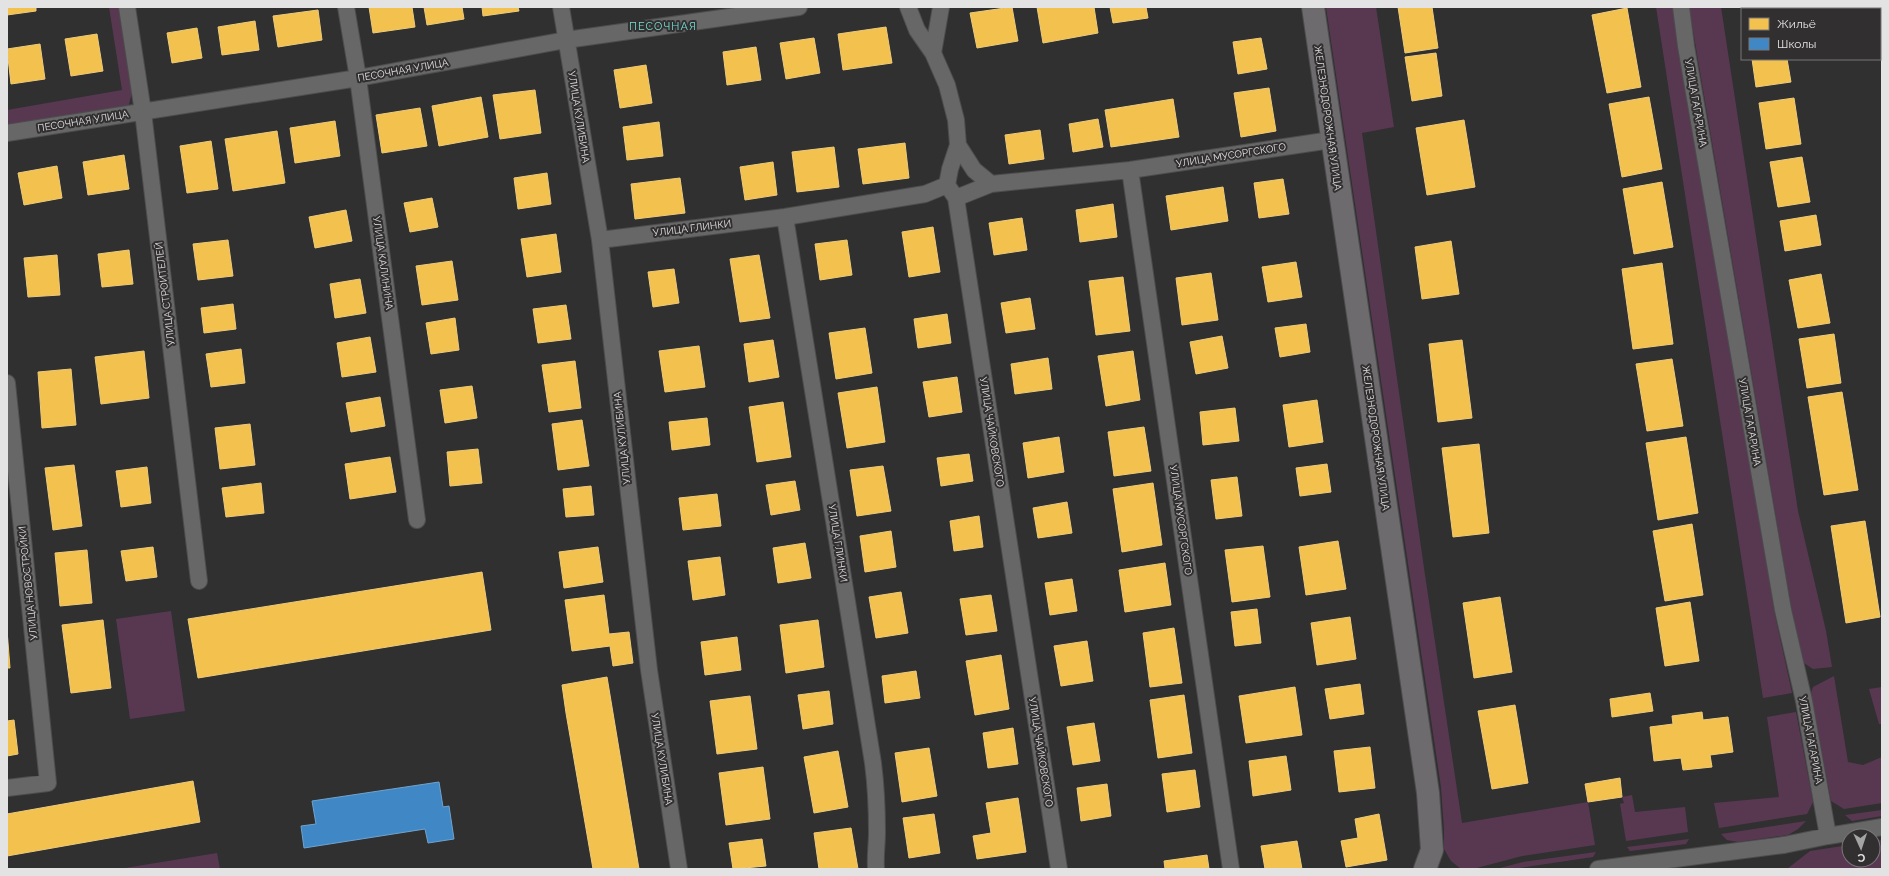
<svg xmlns="http://www.w3.org/2000/svg" width="1889" height="876" font-family="Raleway,sans-serif">
  <style>
    .green { fill: #583851 }
    .homes { fill: #f2c14e; stroke: #eecb7b }
    .schools { fill: #3f88c5; stroke: #70a3ce }
    .lines { fill: none; stroke-linecap: round; stroke-linejoin: round }
    .street-casing { stroke: #4d4d4d; stroke-width: 18 }
    .secondary-casing { stroke: #4d4d4d; stroke-width: 24 }
    .street { stroke: #686768; stroke-width: 16 }
    .secondary { stroke: #6d6b6d; stroke-width: 22 }
    .labels { text-anchor: middle; dominant-baseline: central; stroke-width: 4; stroke-linejoin: round; paint-order: stroke }
    .street-label { font-size: 10px; fill: #e4e3e4; stroke: #312f30 }
    .neighbourhood-label { font-size: 11px; letter-spacing: 1px; fill: #76dfd3; stroke: #312f30 }
  </style>
  <rect width="100%" height="100%" fill="#303030"/>
  <path class="green" d="M109,7H122L133,88L128,108L7,126V110L122,90Z
    M1326,7H1376L1394,127L1362,133L1425,575L1462,823L1588,802L1595,845L1522,856L1473,869H1461L1451,861L1444,849V829L1441,787Z
    M1656,7H1673L1775,615L1792,693L1763,698Z
    M1689,7H1721L1798,511L1826,631L1832,667L1813,669L1804,663L1792,611Z
    M171,611L185,711L130,719L116,619Z
    M1834,676L1848,762L1863,765L1882,757V803L1844,809L1831,801L1811,693L1813,687Z
    M1882,687V724H1879L1869,689Z
    M1796,712L1813,802L1807,814L1719,828L1714,803L1779,797L1767,717Z
    M1632,795L1635,812L1685,807L1688,832L1626,841L1620,804L1624,803L1622,797Z
    M1882,810V816L1852,821L1845,815Z
    M1806,821L1798,829L1788,835L1738,842L1727,840L1721,834Z
    M1689,839L1686,844L1630,851L1627,847Z
    M1882,840V869H1787L1810,851L1849,845V860H1873V841Z
    M1596,852L1593,857L1513,869H1496L1523,862Z
    M217,853L220,869H119Z"/>
  <path class="homes" d="M7,7H36V11L7,15Z
    M369,7H412L415,27L373,33Z
    M424,7H462L464,19L427,25Z
    M482,7H518L519,11L483,16Z
    M1012,7L1018,41L977,48L970,13Z
    M1037,7H1094L1098,33L1043,43Z
    M1110,7H1146L1148,18L1113,23Z
    M1398,7H1432L1438,48L1405,53Z
    M1748,7H1783L1784,9H1748Z
    M1627,8L1641,87L1607,93L1592,15Z
    M318,10L322,40L278,47L273,16Z
    M255,21L259,50L222,55L218,27Z
    M886,27L892,63L843,70L838,34Z
    M197,28L202,58L172,63L167,33Z
    M1882,29V56L1880,43V30Z
    M97,34L103,71L71,76L65,39Z
    M814,38L820,73L786,79L780,43Z
    M1261,38L1267,69L1238,74L1233,42Z
    M40,44L45,79L11,84L7,49Z
    M756,47L761,80L727,85L723,52Z
    M1436,53L1442,96L1412,101L1405,57Z
    M1752,59H1787L1791,82L1756,87Z
    M646,65L652,103L620,108L614,70Z
    M1269,88L1276,131L1241,137L1234,93Z
    M535,90L541,133L500,139L493,95Z
    M481,97L488,137L439,146L432,106Z
    M1649,97L1662,169L1622,177L1609,104Z
    M1794,98L1801,144L1766,149L1759,103Z
    M1173,99L1179,137L1111,147L1105,110Z
    M420,108L427,146L382,153L376,115Z
    M1098,119L1103,147L1073,152L1069,124Z
    M1464,120L1475,187L1427,195L1416,128Z
    M335,121L340,156L295,163L290,128Z
    M659,122L663,156L627,160L623,127Z
    M1040,130L1044,159L1009,164L1005,135Z
    M277,131L285,183L233,191L225,139Z
    M211,141L218,189L187,193L180,146Z
    M905,143L909,178L863,184L858,149Z
    M834,147L839,187L797,192L792,152Z
    M124,155L129,189L88,195L83,162Z
    M1802,157L1810,202L1778,207L1770,162Z
    M773,162L777,195L745,200L740,167Z
    M57,166L62,198L24,205L18,173Z
    M547,173L551,204L518,209L514,178Z
    M680,178L685,213L635,219L631,184Z
    M1283,179L1289,214L1259,218L1254,183Z
    M1662,182L1673,247L1634,254L1623,189Z
    M1223,187L1228,221L1171,230L1166,196Z
    M432,198L438,227L410,232L404,203Z
    M1113,204L1117,237L1080,242L1076,210Z
    M346,210L352,241L315,248L309,217Z
    M1816,215L1821,245L1785,251L1780,221Z
    M1022,218L1027,250L994,255L989,223Z
    M933,227L940,272L909,277L902,232Z
    M556,234L561,272L527,277L521,239Z
    M228,240L233,276L198,280L193,244Z
    M847,240L852,275L820,280L815,244Z
    M1451,241L1459,294L1422,299L1415,247Z
    M129,250L133,284L102,287L98,254Z
    M57,255L60,295L28,297L24,258Z
    M759,255L770,318L740,322L730,259Z
    M452,261L458,300L422,305L416,266Z
    M1296,262L1302,297L1268,302L1262,267Z
    M1662,263L1673,344L1633,349L1622,269Z
    M674,269L679,303L653,307L648,272Z
    M1211,273L1218,320L1182,325L1176,278Z
    M1821,274L1830,323L1798,328L1789,280Z
    M1123,277L1130,331L1096,335L1089,281Z
    M360,279L366,313L335,318L330,284Z
    M1030,298L1035,329L1006,333L1001,303Z
    M233,304L236,329L204,333L201,308Z
    M566,305L571,339L538,343L533,309Z
    M947,314L951,343L918,348L914,319Z
    M455,318L459,350L431,354L426,323Z
    M1306,324L1310,352L1280,357L1275,328Z
    M865,328L872,373L836,379L829,333Z
    M1834,334L1841,383L1807,388L1799,339Z
    M1222,336L1228,368L1196,374L1190,342Z
    M370,337L376,372L342,377L337,343Z
    M773,340L779,377L749,382L744,344Z
    M1462,340L1472,418L1438,422L1429,344Z
    M699,346L705,387L665,392L659,351Z
    M241,349L245,383L211,387L206,354Z
    M144,351L149,398L101,404L95,357Z
    M1133,351L1140,400L1106,406L1098,356Z
    M1048,358L1052,389L1015,394L1011,364Z
    M1672,359L1683,426L1647,431L1636,364Z
    M575,361L581,408L549,412L542,365Z
    M71,369L76,425L42,428L38,372Z
    M957,377L962,412L929,417L923,382Z
    M472,386L477,418L445,423L440,390Z
    M877,387L885,442L847,448L838,393Z
    M1842,392L1858,490L1824,495L1808,397Z
    M380,397L385,426L351,432L346,403Z
    M1317,400L1323,442L1289,447L1283,405Z
    M783,402L791,457L757,462L749,407Z
    M1235,408L1239,441L1203,445L1200,412Z
    M707,418L710,445L672,450L669,422Z
    M582,420L589,466L558,470L552,424Z
    M250,424L255,465L220,469L215,428Z
    M1144,427L1151,471L1114,476L1108,432Z
    M1059,437L1064,472L1028,478L1023,443Z
    M1686,437L1698,513L1658,520L1646,443Z
    M1479,444L1489,533L1453,537L1442,448Z
    M478,449L482,483L450,486L447,452Z
    M969,454L973,481L941,486L937,458Z
    M390,457L396,492L350,499L345,464Z
    M1327,464L1331,492L1300,496L1296,468Z
    M74,465L82,526L53,530L45,468Z
    M883,466L891,511L857,516L850,470Z
    M147,467L151,503L121,507L116,471Z
    M1237,477L1242,516L1216,519L1211,480Z
    M795,481L800,510L771,515L766,485Z
    M261,483L264,513L226,517L222,488Z
    M1153,483L1162,545L1122,552L1113,489Z
    M591,486L594,515L566,517L563,489Z
    M717,494L721,526L683,530L679,498Z
    M1067,502L1072,533L1038,538L1033,508Z
    M979,516L983,547L954,551L950,521Z
    M1865,521L1880,617L1846,623L1831,526Z
    M1692,524L1703,595L1665,601L1653,531Z
    M891,531L896,567L865,572L860,536Z
    M1338,541L1346,589L1306,595L1299,547Z
    M805,543L811,578L778,583L773,548Z
    M1263,546L1270,597L1232,602L1225,550Z
    M153,547L157,577L126,581L121,551Z
    M598,547L603,582L564,588L559,552Z
    M87,550L92,603L60,606L55,553Z
    M720,557L725,595L693,600L688,561Z
    M1165,563L1171,605L1125,612L1119,570Z
    M482,572L491,630L198,678L188,619Z
    M1072,579L1077,611L1050,615L1045,583Z
    M901,592L908,633L876,638L869,597Z
    M604,595L609,634L629,632L633,663L613,666L610,646L572,651L565,600Z
    M991,595L997,631L966,635L960,599Z
    M1500,597L1512,672L1474,678L1463,603Z
    M1690,602L1699,661L1665,666L1656,608Z
    M1257,609L1261,643L1235,646L1231,612Z
    M1350,617L1356,659L1317,665L1311,623Z
    M103,620L111,688L71,693L62,625Z
    M818,620L824,667L786,673L780,625Z
    M1174,628L1182,683L1150,687L1143,633Z
    M7,630L10,668H7Z
    M737,637L741,670L705,675L701,642Z
    M1087,641L1093,681L1061,686L1054,646Z
    M1001,655L1009,709L975,715L966,661Z
    M916,671L920,698L885,703L882,676Z
    M607,677L639,869H593L566,713L562,685Z
    M1360,684L1364,714L1330,719L1325,689Z
    M1295,687L1302,735L1246,743L1239,696Z
    M829,691L833,724L803,729L798,695Z
    M1650,693L1653,711L1612,717L1610,699Z
    M1184,695L1192,753L1158,758L1150,700Z
    M750,696L757,749L717,754L710,701Z
    M1515,705L1528,783L1492,789L1478,711Z
    M1702,712L1703,720L1728,717L1733,752L1710,755L1712,767L1683,770L1681,758L1654,761L1650,727L1673,724L1672,716Z
    M14,720L18,754L7,756V721Z
    M1094,723L1100,761L1073,765L1067,727Z
    M1013,728L1018,764L988,768L983,733Z
    M1370,747L1375,788L1339,792L1334,751Z
    M929,748L937,796L902,802L895,753Z
    M838,751L848,807L814,813L804,757Z
    M1286,756L1291,790L1253,796L1249,761Z
    M763,767L770,819L726,825L719,773Z
    M1195,770L1200,807L1167,812L1162,774Z
    M1620,778L1622,797L1588,802L1585,784Z
    M193,781L200,822L7,856V814Z
    M1107,784L1111,816L1081,821L1077,788Z
    M1018,798L1026,852L977,859L973,836L991,833L986,803Z
    M934,814L940,853L909,858L903,818Z
    M1379,814L1387,860L1346,867L1341,841L1358,838L1355,819Z
    M851,828L858,869H819L814,833Z
    M762,839L766,866L733,869L729,843Z
    M1297,841L1302,869H1265L1261,846Z
    M1207,855L1209,869H1165L1164,861Z"/>
  <path class="schools" d="M439,782L443,807L449,806L454,839L428,843L425,829L304,848L301,826L316,824L312,801Z"/>
  <g class="lines">
    <defs>
      <path id="street" d="M127,7L143,112L199,581
        M346,7L358,78L417,520
        M561,7L600,240L649,670L679,869
        M908,7L917,30L933,53L947,85L956,120L958,145L950,169L947,185L956,198L1059,869
        M1681,7L1686,46L1783,610L1804,701L1828,836
        M933,53L941,7
        M7,133L358,78L566,40L799,7
        M958,145L974,170L991,184
        M1130,170L1231,869
        M956,198L991,184L1130,170L1331,140
        M785,217L873,763C876,786 877,809 877,832C877,845 875,856 876,869
        M600,240L785,217L925,194L947,185
        M7,383L48,783L7,788
        M1598,869L1784,845L1828,836L1882,827"/>
      <path id="secondary" d="M1313,7L1428,793L1432,850L1425,869"/>
    </defs>
    <use href="#street" class="street-casing"/>
    <use href="#secondary" class="secondary-casing"/>
    <use href="#street" class="street"/>
    <use href="#secondary" class="secondary"/>
  </g>
  <g class="labels">
    <g class="street-label">
      <text transform="translate(403 70) rotate(-10)">ПЕСОЧНАЯ УЛИЦА</text>
      <text transform="translate(1696 103) rotate(80)">УЛИЦА ГАГАРИНА</text>
      <text transform="translate(579 117) rotate(81)">УЛИЦА КУЛИБИНА</text>
      <text transform="translate(1328 118) rotate(82)">ЖЕЛЕЗНОДОРОЖНАЯ УЛИЦА</text>
      <text transform="translate(83 121) rotate(-9)">ПЕСОЧНАЯ УЛИЦА</text>
      <text transform="translate(1231 155) rotate(-9)">УЛИЦА МУСОРГСКОГО</text>
      <text transform="translate(692 228) rotate(-7)">УЛИЦА ГЛИНКИ</text>
      <text transform="translate(383 263) rotate(82)">УЛИЦА КАЛИНИНА</text>
      <text transform="translate(165 294) rotate(-97)">УЛИЦА СТРОИТЕЛЕЙ</text>
      <text transform="translate(1750 422) rotate(80)">УЛИЦА ГАГАРИНА</text>
      <text transform="translate(992 432) rotate(81)">УЛИЦА ЧАЙКОВСКОГО</text>
      <text transform="translate(622 438) rotate(-96)">УЛИЦА КУЛИБИНА</text>
      <text transform="translate(1376 438) rotate(82)">ЖЕЛЕЗНОДОРОЖНАЯ УЛИЦА</text>
      <text transform="translate(1181 520) rotate(82)">УЛИЦА МУСОРГСКОГО</text>
      <text transform="translate(838 543) rotate(81)">УЛИЦА ГЛИНКИ</text>
      <text transform="translate(28 583) rotate(-96)">УЛИЦА НОВОСТРОЙКИ</text>
      <text transform="translate(1811 740) rotate(79)">УЛИЦА ГАГАРИНА</text>
      <text transform="translate(1041 752) rotate(81)">УЛИЦА ЧАЙКОВСКОГО</text>
      <text transform="translate(662 759) rotate(81)">УЛИЦА КУЛИБИНА</text>
    </g>
    <g class="neighbourhood-label">
      <text x="663" y="26">ПЕСОЧНАЯ</text>
    </g>
  </g>
  <rect width="1889" height="876" fill="none" stroke="#e4e3e4" stroke-width="16"/>
  <rect x="1741" y="8" width="140" height="52" fill="#312f30" stroke="#797778"/>
  <rect x="1749" y="18" width="20" height="12" fill="#f2c14e" stroke="#797778"/>
  <text x="1777" y="28" font-size="12" fill="#e4e3e4">Жильё</text>
  <rect x="1749" y="38" width="20" height="12" fill="#3f88c5" stroke="#797778"/>
  <text x="1777" y="48" font-size="12" fill="#e4e3e4">Школы</text>
  <g transform="translate(1861 848) rotate(177)"><circle r="19" fill="#312f30" stroke="#797778"/>
  <path d="M0-3L7 15L0 10L-7 15Z" fill="#a5a4a5"/>
  <text y="-6" font-size="11" font-weight="bold" text-anchor="middle" fill="#e4e3e4">С</text>
  </g>
</svg>
